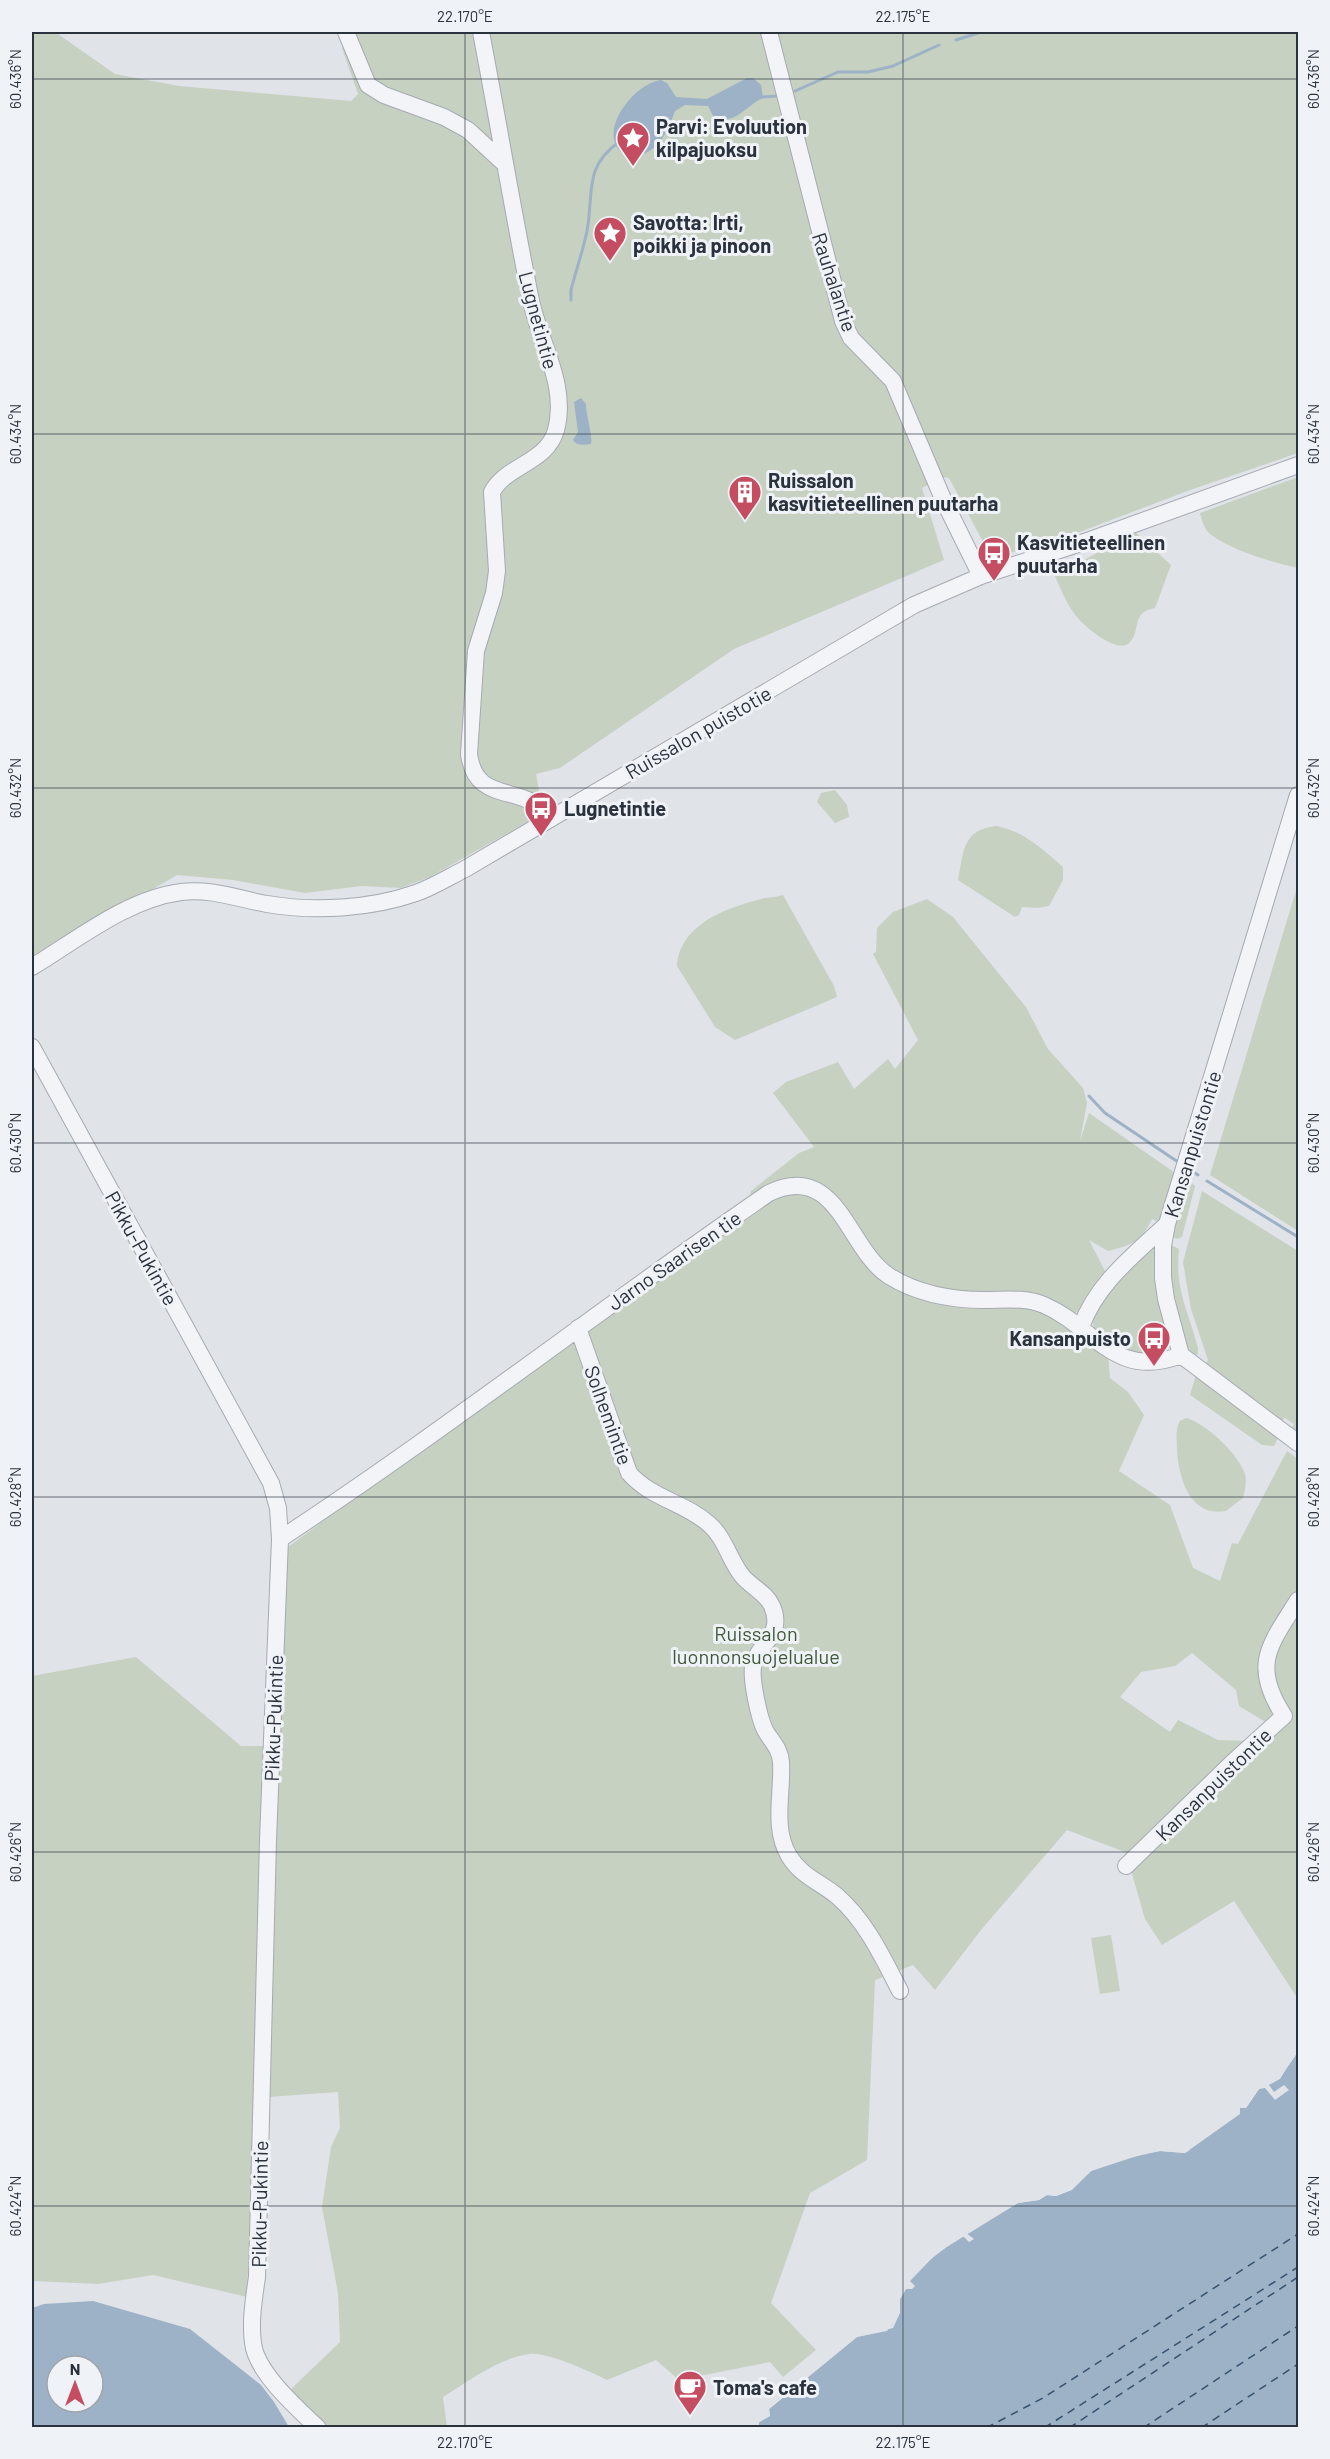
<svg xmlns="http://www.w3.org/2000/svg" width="1330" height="2459" font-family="Barlow,sans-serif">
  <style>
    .green { fill: #c6d1c2; fill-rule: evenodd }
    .water { fill: #9db2c6; fill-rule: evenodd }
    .pier { fill: #e0e3e8 }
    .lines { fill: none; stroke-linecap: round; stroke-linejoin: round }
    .stream { stroke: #9db2c6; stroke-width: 3 }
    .ferry { stroke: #375270; stroke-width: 1.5; stroke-dasharray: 8 6; stroke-linecap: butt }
    .minor-casing { stroke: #a6aab2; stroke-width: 18 }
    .minor { stroke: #f3f4f7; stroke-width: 16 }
    .ticks { fill: none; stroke: #2a323e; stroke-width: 1.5; stroke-opacity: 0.45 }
    .labels { text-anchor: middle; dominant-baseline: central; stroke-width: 6; stroke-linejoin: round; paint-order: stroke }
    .poi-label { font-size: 20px; font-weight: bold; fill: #2a323e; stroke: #eff2f6; text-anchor: start }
    .street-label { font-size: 20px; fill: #2a323e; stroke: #eff2f6 }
    .park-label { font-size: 20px; fill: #3f5938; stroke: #eff2f6 }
    .neatline { fill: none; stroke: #2a323e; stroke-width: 2 }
    .ticks-label { font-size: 15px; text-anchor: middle; fill: #2a323e }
  </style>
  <rect width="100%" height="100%" fill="#e0e3e8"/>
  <path class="green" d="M32,32H55L115,74L179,86L351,101L358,94L342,48L354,32H1298V453L1190,490L1056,541L1029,546L1005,555L989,553L949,478L943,477L922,488L944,560L734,649L560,768L536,774L543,813L430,877L401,888L362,886L305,893L233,880L177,875L32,960Z
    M1298,477V568C1274,563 1230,550 1210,534C1204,529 1202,520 1200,513Z
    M1135,532L1171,565L1155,608C1130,612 1142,631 1129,643C1117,654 1085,627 1077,617C1067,605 1061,590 1055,576Z
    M835,790L847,805L849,817L835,823L817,802L821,793Z
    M996,826C1024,831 1042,849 1063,867V880L1049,906L1038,908L1022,907L1019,915L1015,917L958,880C964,851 962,830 996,826Z
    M1298,884V1231L1210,1175Z
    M783,895L834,986L837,997L735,1040L715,1027L677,966C680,923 729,907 765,898C771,897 777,897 783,895Z
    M927,899L953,917L1026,1007L1048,1049L1083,1088L1087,1103L1080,1141L1089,1113L1178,1175L1167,1212L1158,1222L1152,1219C1141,1242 1132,1245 1108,1251L1089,1240L1107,1275L1080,1311L1073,1314L1108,1354L1110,1378L1128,1392L1144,1415L1119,1471L1170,1505L1193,1568L1220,1581L1232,1543L1238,1544L1287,1451L1298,1459V1999L1234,1901L1162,1945L1145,1919L1128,1860L1130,1854L1067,1830L981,1930L935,1990L913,1965L875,1980L867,2160L810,2193L771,2303L816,2350L783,2377L770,2362L679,2380L656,2360L607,2380C592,2372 545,2351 529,2354C497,2359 470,2380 443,2397L447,2427H329L308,2413L291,2389L340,2342L338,2293L322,2207L331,2147L340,2128L338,2092L268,2097L282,1563L288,1547L754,1203L750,1196L751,1191L799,1153L814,1147L773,1093L786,1082L838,1062L854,1089L888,1059L895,1069L918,1040L873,954L876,952L877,928L893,912ZM1192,1653L1236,1690L1239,1706L1269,1724L1251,1741L1218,1740L1178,1720L1170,1732L1120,1697L1141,1672L1175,1666Z
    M1187,1178L1195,1186L1182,1237L1177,1239L1171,1236Z
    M1202,1191L1298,1251V1439L1289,1432L1294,1424L1285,1418L1280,1422L1206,1363L1208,1360L1191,1309L1183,1262Z
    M1155,1242L1169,1341L1162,1353L1136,1357L1095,1332L1092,1319L1097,1305Z
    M1169,1244L1179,1249C1175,1292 1188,1309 1198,1348V1354L1192,1358L1189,1348L1187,1350L1173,1315Z
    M1196,1375L1278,1438L1274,1446L1262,1445L1190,1395Z
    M1186,1418C1206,1423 1239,1455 1245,1474C1247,1482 1245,1490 1243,1498L1226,1511C1190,1518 1178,1477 1177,1449C1177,1439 1175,1429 1180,1421Z
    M136,1657L241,1746H268L247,2297L153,2275L98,2284L32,2281V1676Z
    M1111,1935L1120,1991L1100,1994L1091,1938Z"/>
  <path class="water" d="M747,78H753L761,85L763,98C745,106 735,127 713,116L708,106L685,105L675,111C671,121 668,131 661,140C651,154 626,166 616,145C604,122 638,82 661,80L667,83L676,97L707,99Z
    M581,398L586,404C586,416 593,435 591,444C584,445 577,446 573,440L578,432L574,402Z
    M1298,2052V2427L749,2428L770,2416L769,2409L857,2337L887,2331L900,2313V2299L906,2289H912L910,2281L937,2253L1018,2203L1039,2200L1047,2195L1056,2196L1071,2190L1091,2171L1124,2159L1160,2151L1185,2153L1240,2114V2108H1246L1259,2089L1280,2078Z
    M93,2301L190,2329L261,2385L274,2402L289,2427L32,2428V2308L44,2304ZM57,2366H93V2402H57Z"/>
  <path class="pier" d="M1298,2049L1280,2079L1269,2085L1274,2092L1284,2085L1289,2090L1275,2100L1265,2088L1259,2089L1246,2108H1240L1257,2087L1278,2076Z
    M1160,2148L1190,2150L1185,2153L1160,2151L1143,2154L1091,2171L1072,2190L1056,2196L1047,2195L1039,2200L1018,2203L966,2233L974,2239L969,2242L962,2235L922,2266L910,2281L915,2286L912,2289H906L900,2299V2313L893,2328L857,2337L769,2409L770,2416L759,2422V2427L746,2428L767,2414V2407L855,2335L891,2326L897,2312L896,2303L905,2286H911L908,2279L920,2264L960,2233L1017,2200L1069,2189L1090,2168L1123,2156Z"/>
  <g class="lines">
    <path class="stream" d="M956,40L981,32
      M795,91L838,72H868L893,66L939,45
      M761,97L778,96
      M571,300V290C576,270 583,251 587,231C594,195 583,167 619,142
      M1089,1096L1105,1113L1178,1162
      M1189,1169L1198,1175
      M1207,1181L1298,1237"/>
    <path class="ferry" d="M986,2428L1043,2398L1298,2234
      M1044,2428L1298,2267
      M1069,2428L1298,2277
      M1143,2428L1298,2326
      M1201,2428L1298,2364"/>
    <defs>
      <path id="minor" d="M346,32L368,85L384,95L444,117L468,130L505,164
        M481,32C498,121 513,212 531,301C540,343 568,385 556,430C547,463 506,465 492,492L497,571L494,593L476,651L469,754C476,807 524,781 551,818
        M769,32L843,321L851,338L893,381L943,499L981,576
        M1298,795L1167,1224L1163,1246V1278L1166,1299L1181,1355L1298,1443
        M32,967C77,940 127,899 181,892C211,888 238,899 267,904C314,912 370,909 416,893C433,887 449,877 465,869L914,605L981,576L1090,540L1298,465
        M32,1047L271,1483L278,1508L280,1539L268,1840L257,2277C254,2298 250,2321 253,2343C256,2372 297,2408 318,2428
        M1081,1327C1097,1283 1134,1255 1167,1224
        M578,1328L629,1473C652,1499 684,1502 709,1524C726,1539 729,1560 743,1577C752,1587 767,1594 772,1606C785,1636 757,1643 753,1667C751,1680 759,1718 765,1730C771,1741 780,1748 781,1762C783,1792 772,1828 789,1856C801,1876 820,1882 837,1896C866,1921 883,1958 900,1991
        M280,1539C447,1429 604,1306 769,1193C838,1160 847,1249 889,1276C918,1294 952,1300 985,1300C1004,1300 1025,1297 1044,1305C1095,1327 1115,1381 1181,1355
        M1126,1866L1232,1763L1284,1716C1251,1665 1269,1646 1298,1600"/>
    </defs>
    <use href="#minor" class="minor-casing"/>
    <use href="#minor" class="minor"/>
  </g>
  <path class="ticks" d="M465,32V2428M903,32V2428M32,79H1298M32,434H1298M32,788H1298M32,1143H1298M32,1497H1298M32,1852H1298M32,2206H1298"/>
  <defs>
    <symbol id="sight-pin" viewBox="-11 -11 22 30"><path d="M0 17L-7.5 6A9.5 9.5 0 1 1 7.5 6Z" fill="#c54d62" stroke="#eff2f6"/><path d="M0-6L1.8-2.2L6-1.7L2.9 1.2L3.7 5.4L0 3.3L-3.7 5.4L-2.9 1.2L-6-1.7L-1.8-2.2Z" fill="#fff"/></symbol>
    <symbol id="building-pin" viewBox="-11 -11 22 30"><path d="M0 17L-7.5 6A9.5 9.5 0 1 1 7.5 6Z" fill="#c54d62" stroke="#eff2f6"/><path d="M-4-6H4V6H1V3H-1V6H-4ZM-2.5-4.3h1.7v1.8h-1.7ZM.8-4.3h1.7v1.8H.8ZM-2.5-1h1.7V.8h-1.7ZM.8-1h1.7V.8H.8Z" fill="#fff"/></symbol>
    <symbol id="bus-pin" viewBox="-11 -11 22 30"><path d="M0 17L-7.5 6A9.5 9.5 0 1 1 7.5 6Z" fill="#c54d62" stroke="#eff2f6"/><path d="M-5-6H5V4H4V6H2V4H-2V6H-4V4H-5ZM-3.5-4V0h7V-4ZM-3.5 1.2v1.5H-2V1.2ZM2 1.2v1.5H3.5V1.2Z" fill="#fff"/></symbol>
    <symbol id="cafe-pin" viewBox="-11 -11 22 30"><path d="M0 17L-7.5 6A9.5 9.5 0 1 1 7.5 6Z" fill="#c54d62" stroke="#eff2f6"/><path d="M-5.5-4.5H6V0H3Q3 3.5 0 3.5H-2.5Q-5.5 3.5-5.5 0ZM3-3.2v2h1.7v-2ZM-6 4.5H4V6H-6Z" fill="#fff"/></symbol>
  </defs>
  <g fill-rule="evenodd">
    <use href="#sight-pin" x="614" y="119" width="38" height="52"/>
    <use href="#sight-pin" x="591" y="214" width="38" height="52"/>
    <use href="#building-pin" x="726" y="473" width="38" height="52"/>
    <use href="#bus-pin" x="975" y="534" width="38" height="52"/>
    <use href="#bus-pin" x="522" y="789" width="38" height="52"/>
    <use href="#bus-pin" x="1135" y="1319" width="38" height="52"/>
    <use href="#cafe-pin" x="671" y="2368" width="38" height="52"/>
  </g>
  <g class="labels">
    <g class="poi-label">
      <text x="656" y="126">Parvi: Evoluution<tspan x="656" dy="23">kilpajuoksu</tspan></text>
      <text x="633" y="222">Savotta: Irti,<tspan x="633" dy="23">poikki ja pinoon</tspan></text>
      <text x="768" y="480">Ruissalon<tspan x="768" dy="23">kasvitieteellinen puutarha</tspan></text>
      <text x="1017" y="542">Kasvitieteellinen<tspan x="1017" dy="23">puutarha</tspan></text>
      <text x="564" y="808">Lugnetintie</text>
      <text x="1131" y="1338" text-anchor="end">Kansanpuisto</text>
      <text x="713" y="2387">Toma's cafe</text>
    </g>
    <g class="street-label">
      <text transform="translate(835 282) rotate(72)">Rauhalantie</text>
      <text transform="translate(539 320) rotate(75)">Lugnetintie</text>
      <text transform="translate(698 732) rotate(-30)">Ruissalon puistotie</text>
      <text transform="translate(1192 1144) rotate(-73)">Kansanpuistontie</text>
      <text transform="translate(142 1248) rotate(61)">Pikku-Pukintie</text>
      <text transform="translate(674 1260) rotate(-35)">Jarno Saarisen tie</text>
      <text transform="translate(609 1415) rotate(70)">Solhemintie</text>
      <text transform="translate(273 1718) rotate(-88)">Pikku-Pukintie</text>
      <text transform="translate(1213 1784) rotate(-44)">Kansanpuistontie</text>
      <text transform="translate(259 2204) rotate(-89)">Pikku-Pukintie</text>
    </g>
    <g class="park-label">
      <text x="756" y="1633">Ruissalon<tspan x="756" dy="23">luonnonsuojelualue</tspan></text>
    </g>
  </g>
  <rect width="1330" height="2459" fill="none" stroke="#eff2f6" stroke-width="66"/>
  <g transform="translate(75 2384)"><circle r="28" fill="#eff2f6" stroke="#a0a5ac" stroke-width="1.5"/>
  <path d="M0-4.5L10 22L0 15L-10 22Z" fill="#c54d62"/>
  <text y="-9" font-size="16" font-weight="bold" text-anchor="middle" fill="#2a323e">N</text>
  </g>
  <rect x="33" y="33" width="1264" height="2393" class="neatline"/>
  <g class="ticks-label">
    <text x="465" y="22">22.170°E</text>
    <text x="903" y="22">22.175°E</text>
    <text transform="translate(16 79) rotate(-90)" y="5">60.436°N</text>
    <text transform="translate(1314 79) rotate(-90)" y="5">60.436°N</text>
    <text transform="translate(16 434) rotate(-90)" y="5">60.434°N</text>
    <text transform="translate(1314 434) rotate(-90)" y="5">60.434°N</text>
    <text transform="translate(16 788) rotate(-90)" y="5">60.432°N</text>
    <text transform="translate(1314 788) rotate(-90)" y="5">60.432°N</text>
    <text transform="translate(16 1143) rotate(-90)" y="5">60.430°N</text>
    <text transform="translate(1314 1143) rotate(-90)" y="5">60.430°N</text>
    <text transform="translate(16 1497) rotate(-90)" y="5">60.428°N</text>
    <text transform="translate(1314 1497) rotate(-90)" y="5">60.428°N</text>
    <text transform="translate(16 1852) rotate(-90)" y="5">60.426°N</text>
    <text transform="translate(1314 1852) rotate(-90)" y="5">60.426°N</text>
    <text transform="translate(16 2206) rotate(-90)" y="5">60.424°N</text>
    <text transform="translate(1314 2206) rotate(-90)" y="5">60.424°N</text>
    <text x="465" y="2448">22.170°E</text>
    <text x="903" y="2448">22.175°E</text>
  </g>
</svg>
